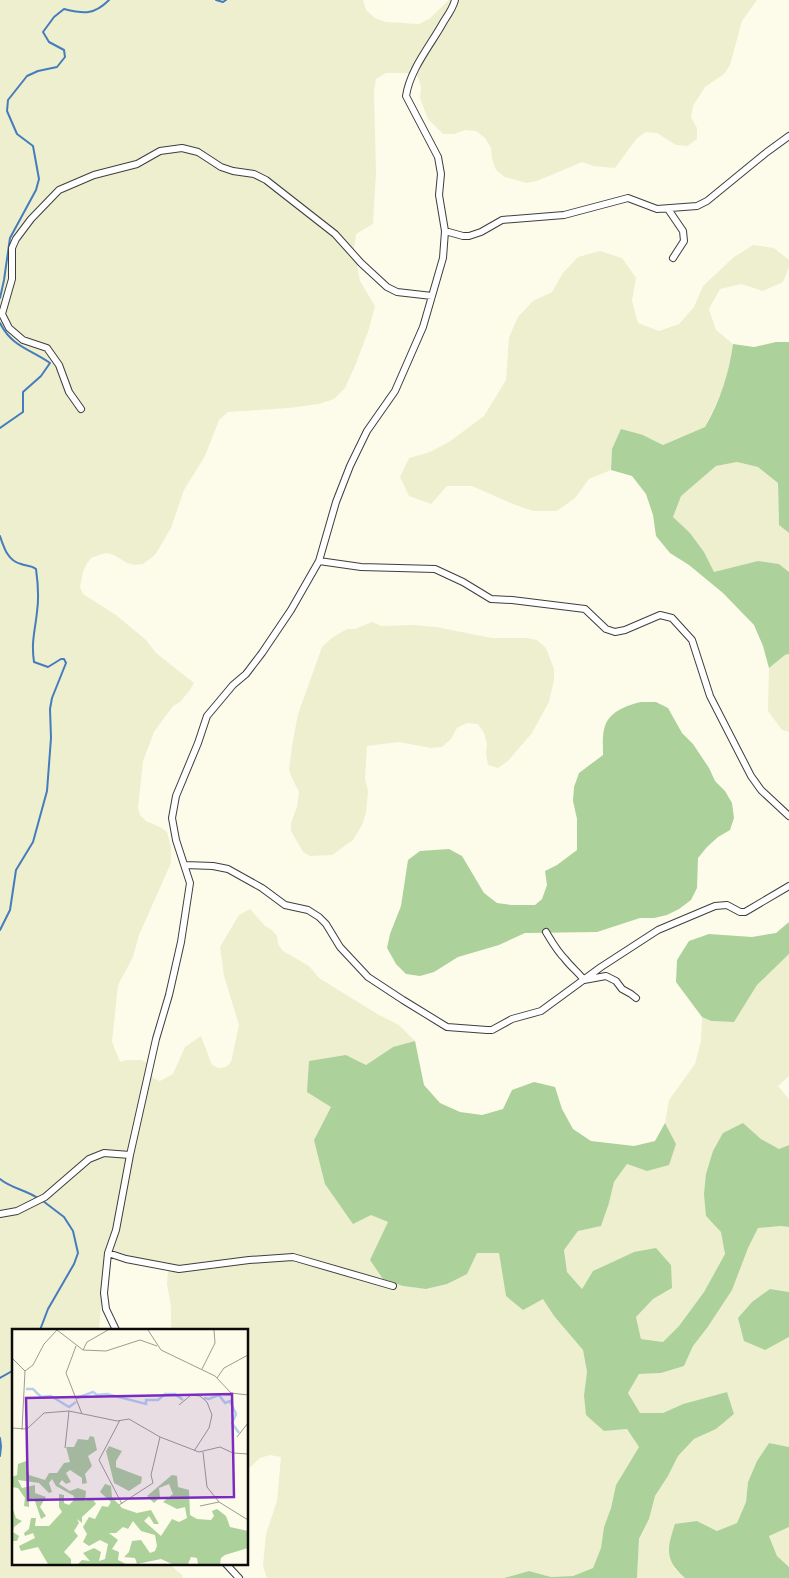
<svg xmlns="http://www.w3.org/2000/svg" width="789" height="1578" font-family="'Noto Serif',serif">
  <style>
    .farmland { fill: #eeefce }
    .forest { fill: #acd19a }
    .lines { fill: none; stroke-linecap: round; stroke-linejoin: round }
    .stream { stroke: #457cbd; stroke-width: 2 }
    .minor-casing { stroke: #3e3e3e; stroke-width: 8 }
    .minor { stroke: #fff; stroke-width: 6 }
    .inset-river { fill: none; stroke: #b6d1ee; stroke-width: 2.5 }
    .inset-road { fill: none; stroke: #9c9c91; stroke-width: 1 }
    .view { fill: #7b2cbf; fill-opacity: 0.15; stroke: #7b2cbf; stroke-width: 2.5 }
    .inset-edge { fill: none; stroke: #0b0b0b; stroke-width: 2.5 }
  </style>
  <rect width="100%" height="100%" fill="#fdfceb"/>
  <path class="farmland" d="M0,0H363L366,10L375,18L386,22L419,24L429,19L449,0H757L742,21L730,65L724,74L705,87L693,106L691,117L697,128V139L687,146L676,145L657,133L646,132L637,138L615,168L593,166L582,162L537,181L526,183L505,177L496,170L492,159L491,148L485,138L476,131L465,130L454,134H443L428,119L420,98L421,88L418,77L408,73H386L376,79L374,91L376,173L373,224L356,234L354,249L360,281L375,306L369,329L355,366L345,388L334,399L319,404L289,408L228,412L219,420L205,456L184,490L171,528L155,555L143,564L135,565L127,563L114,555L106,553L99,555L91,558L86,565L83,572L80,587L83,594L116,615L146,640L156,653L194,683L190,690L180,702L173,706L154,732L143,761L138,808L140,815L146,821L160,827L167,832L171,847V863L139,935L133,957L118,985L112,1042L120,1062L126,1060H141L148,1063L153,1078L160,1081L173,1074L185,1047L201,1036L212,1065L219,1068L226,1067L231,1062L239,1025L224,976L220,947L239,915L250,909L265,926L272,930L277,936L278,944L283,951L309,966L319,978L379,1015L399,1025L415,1041L393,1047L366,1065L346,1055L331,1107L314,1140L371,1215L388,1222L403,1286L426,1289L447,1284L477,1253H499L506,1296L543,1298L554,1316L583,1350L587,1372L584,1395L604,1431L627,1429L639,1447L616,1485L611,1508L604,1527L601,1548L593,1568L573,1576L551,1577L529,1571L504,1578H267L263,1566L266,1534L277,1501L281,1457L270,1455L260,1458L248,1469V1330H171V1307L167,1284L168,1270L114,1250L103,1282L99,1330H14V1564H169L182,1575L183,1578H0Z
    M753,245L774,248L789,260V267L783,282L763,291L741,284L720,289L709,309L716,330L733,344L730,366L723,389L705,427L663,445L643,435L612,449L611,470L589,479L575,498L557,511H533L513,504L472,486H447L431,504L409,496L400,477L409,458L430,452L449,442L484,416L506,380L509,337L518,317L533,301L552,292L563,273L578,257L600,251L622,258L636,278L632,301L638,323L659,331L679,324L694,307L703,286L734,257Z
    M737,462L759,467L778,483L779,525L789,533V572L779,564L758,561L714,573L704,552L690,533L673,518L680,496L716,466Z
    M372,622L381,626L413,625L436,627L492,638H526L537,640L546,648L554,669V680L549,702L532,733L508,761L498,768L488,765L486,754L487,744L484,733L478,724L467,723L457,728L451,739L442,747L431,748L399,742L367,746L365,778L368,791L366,813L362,825L353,840L332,855L310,856L303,852L291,831V823L297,807L299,792L292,778L289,770L292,746L298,714L322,647L333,637L347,629H355Z
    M789,654V732L782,730L768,711L769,668L785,655Z
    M789,954V1076L778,1086L789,1099V1145L779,1149L761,1139L743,1123L706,1216L722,1232L725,1254L704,1292L679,1326L664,1342L641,1339L636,1316L653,1299L672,1288L634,1252L593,1271L582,1289L567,1272L564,1250L578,1231L609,1203L614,1182L627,1164L647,1171L676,1144L665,1123L669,1100L695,1064L701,1041L702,1017L711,1021L734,1022L757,985Z
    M781,1226L789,1227V1292L770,1289L785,1340L789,1337V1447L769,1443L757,1461L748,1482L746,1502L737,1523L717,1531L697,1521L674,1568L685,1578H637L639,1540L649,1519L655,1496L668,1476L678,1456L694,1439L716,1429L734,1414L727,1392L683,1404L663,1413H640L628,1393L639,1374L661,1373L684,1366L693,1346L707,1328L758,1228Z
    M789,1527V1567L777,1556L769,1535Z"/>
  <path class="forest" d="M776,342H789V533L779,525L778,483L758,467L737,462L716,466L681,496L673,517L690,533L704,552L714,572L758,561L779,564L789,572V654L785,655L769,668L763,646L754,625L723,593L689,565L670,553L656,536L653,515L646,494L632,476L611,470L612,449L621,429L643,435L663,445L705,427C720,401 729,374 733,344L754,347Z
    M641,702H656L668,708L682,733L693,744L709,768L715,781L725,791L732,803L734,818L730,830L718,837L707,847L698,858L697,888L691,900L679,909L667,915L654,918H640L597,932L525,933L499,945L458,957L434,972L420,976L406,974L396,964L387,948L390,934L401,906L408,860L420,851L449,849L462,856L484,893L497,903L511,905H535L542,899L547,885L545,871L557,865L577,850V819L573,801L574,787L579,773L603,755C603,746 602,734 605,726C610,711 628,705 641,702Z
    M789,922V954L757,985L734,1022L711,1021L702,1017L676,982L677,960L689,941L709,934L752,937L776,933Z
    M415,1041L424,1085L440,1103L460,1112L482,1115L503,1109L512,1090L534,1082L555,1087L562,1109L573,1129L591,1141L634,1146L655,1141L665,1123L676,1144L669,1165L647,1171L627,1164L614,1182L609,1203L601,1226L578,1231L564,1250L567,1272L582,1289L593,1271L634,1252L656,1248L671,1265L672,1288L653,1299L636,1317L641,1339L663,1342L679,1326L704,1292L725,1254L721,1232L706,1216L704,1194L706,1174L713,1151L723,1133L743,1123L761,1139L779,1149L789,1145V1227L781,1226L758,1228L748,1248L732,1290L707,1328L693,1346L684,1366L661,1373L639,1374L628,1393L640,1413H663L683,1404L727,1392L734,1414L716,1429L694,1439L678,1456L668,1476L655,1496L649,1519L639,1539L637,1578H504L529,1571L551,1577L573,1576L593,1568L601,1548L604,1527L611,1508L616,1485L639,1447L627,1429L604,1431L586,1415L584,1395L587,1372L583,1350L554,1316L543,1299L523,1310L506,1296L499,1253H477L467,1274L447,1284L426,1289L403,1286L383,1279L370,1260L388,1222L371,1215L353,1224L325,1184L314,1140L331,1107L307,1092L309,1061L346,1055L366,1065L393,1047Z
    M770,1289L789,1292V1337L765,1350L744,1341L738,1318L752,1302Z
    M769,1443L789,1447V1527L769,1536L777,1556L789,1567V1578H685C664,1560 667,1548 675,1524L697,1521L717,1531L737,1523L746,1502L748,1482L757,1461Z"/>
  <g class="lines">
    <path class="stream" d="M216,0L223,2L226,0
      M0,298L4,280L10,238L36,190L39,179L33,146L17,134L7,111L8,100L27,76L38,71L57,67L65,57L64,50L49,42L43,32L54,17L64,9C84,14 94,15 109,0
      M0,323C12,347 30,349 50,363L41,376L23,392V412L0,428
      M0,536C4,548 8,561 21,564C26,566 31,565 36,569C38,583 39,598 37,612C35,631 31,642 34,662L48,667L61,659H64L66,663L52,698L50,709L51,738L47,791L33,842L16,870L10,910L0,930
      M0,1179C12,1189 27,1190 39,1199
      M40,1330L48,1309L74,1264L78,1253L73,1231L64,1217L43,1201
      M0,1378L14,1370
      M0,1438L1,1446L0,1456"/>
    <defs>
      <path id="minor" d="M668,209L683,231L684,241L673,258
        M445,231L463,236H469L481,232L502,220L564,215L628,198L657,209L697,206L707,201L767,152L789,136
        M81,409L69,392L59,365L47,348L23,340L9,328L2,314L12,279V248L16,239L31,219L59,190L94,175L137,164L160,151L182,148L198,152L221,167L233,171L254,174L266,180L335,234L361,263L387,287L397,292L432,296
        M319,561L361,567L435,569L463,582L491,599L512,600L585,609L606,629L615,632L625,630L660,615L672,618L692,640L710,696L751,776L761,790L789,816
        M185,865L213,866L228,869L262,888L285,905L308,910L319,917L326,924L340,947L368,977L403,1000L447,1027L487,1030H492L512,1019L541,1011L601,967L658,930L715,906L727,905L740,912H745L789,886
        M546,932C552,942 557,951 565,959C571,967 578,972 584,980L606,976L616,981L622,989L631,994L636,998
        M0,1214L17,1211L45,1197L89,1159L104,1153L130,1155
        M108,1253L126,1259L179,1269L249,1260L293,1257L393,1286
        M116,1330L106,1309L104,1293L108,1253L116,1230L130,1155L156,1039L169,995L181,942L190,883L176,840L172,818L176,796L198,743L207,716L233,685L246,674L262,653L291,610L319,561L336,502L350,466L367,431L395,391L423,327L443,258L445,231L439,195L441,174L438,157L406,96C410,69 431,45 444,21C448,15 453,8 455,0
        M226,1564L239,1578"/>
    </defs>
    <use href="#minor" class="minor-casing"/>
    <use href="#minor" class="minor"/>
  </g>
  <g transform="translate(12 1329)">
    <rect width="236" height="236" fill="#fdfceb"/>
    <path d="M78,107L82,108L85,121L76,127L80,137L73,145L75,154L70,155V149L58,141L54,144L59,153L54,155L50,151L47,155L58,162L66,159L74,162L73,172L80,169L84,175L70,188V194L65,190L67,194L62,202L66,207L52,223L59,230V235H36L26,218L9,222L7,217L23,209L21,204L13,207L12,204L17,200L19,189H24L23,197H37L50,183L47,178V165L52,166V174L57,176L61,172L62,167L44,157L40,150L37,154L40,163L37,164L27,154L6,151L10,159L23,156V164L34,168L28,178L34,187L29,190L22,169L17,172V178L12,177L13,169L6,159L0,158V148L5,146L6,135L14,132L17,146L33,151L37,144H45L52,134L58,133L54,118H62L66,110L76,111ZM97,117L110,122L104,132V138L130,148L129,154L117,162L102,154L94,122ZM160,146L165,147L166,158L177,161L178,186L185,190L199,191L202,187L200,182L205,180L214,187L218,198L236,202V219L213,226L209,229L208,235H186L185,229L179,228L176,235H160L149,230L125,235L123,229L112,228L117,223L120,212L129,211L138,224L143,222L145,217L143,206L129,202L121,192L116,200L111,198L104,204H97L106,211L100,220L107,223L106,231L114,235H66L70,231L78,232L71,224L82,219L89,223L87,232L93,230L96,215L88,211L77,217L71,213L75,205L71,198L77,188L83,190L90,177L96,178L99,173L88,163L93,155L99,157L100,168L110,179L125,184L139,181L147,195H142L137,187L132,192L149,207L160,190L167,193L175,189L173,178L165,180L151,173L161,165L157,155L147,159L148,168L142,174L135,167ZM0,178L4,189L10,192L2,198L1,203L7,207L5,212H0Z" fill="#acd19a"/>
    <path class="inset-river" d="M14,60H21L29,68L39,67L57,78L64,73M65,69L81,63L85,66L95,65L134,75V71H146L153,65H163L171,71M192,69L197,70L207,66L213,74L218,72L224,85L220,94L227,104"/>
    <path class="inset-road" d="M45,1L71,21L94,22L128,11L145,17M136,1L149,21L203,47L219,64L236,66M64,17L54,44L70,85M71,21L75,13L96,1M0,29L13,42M190,40L203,14L202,1M205,49L212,39L236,26M167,76L179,66L188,67L195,73L200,86L197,99L182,122M108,91L87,131L110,175M0,99L15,100L32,84L57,82L105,92L117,90L148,108L187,123L208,118L221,124L236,125M10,101L13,42L21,36L32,15L45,1M225,108L236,94M53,119L57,82M191,123L195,158L207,173L236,191M107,176L141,154L139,146L148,108M188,177L207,173"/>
    <path class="view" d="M220,65L222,168L16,171L14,69Z"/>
    <rect width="236" height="236" class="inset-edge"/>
  </g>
</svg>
